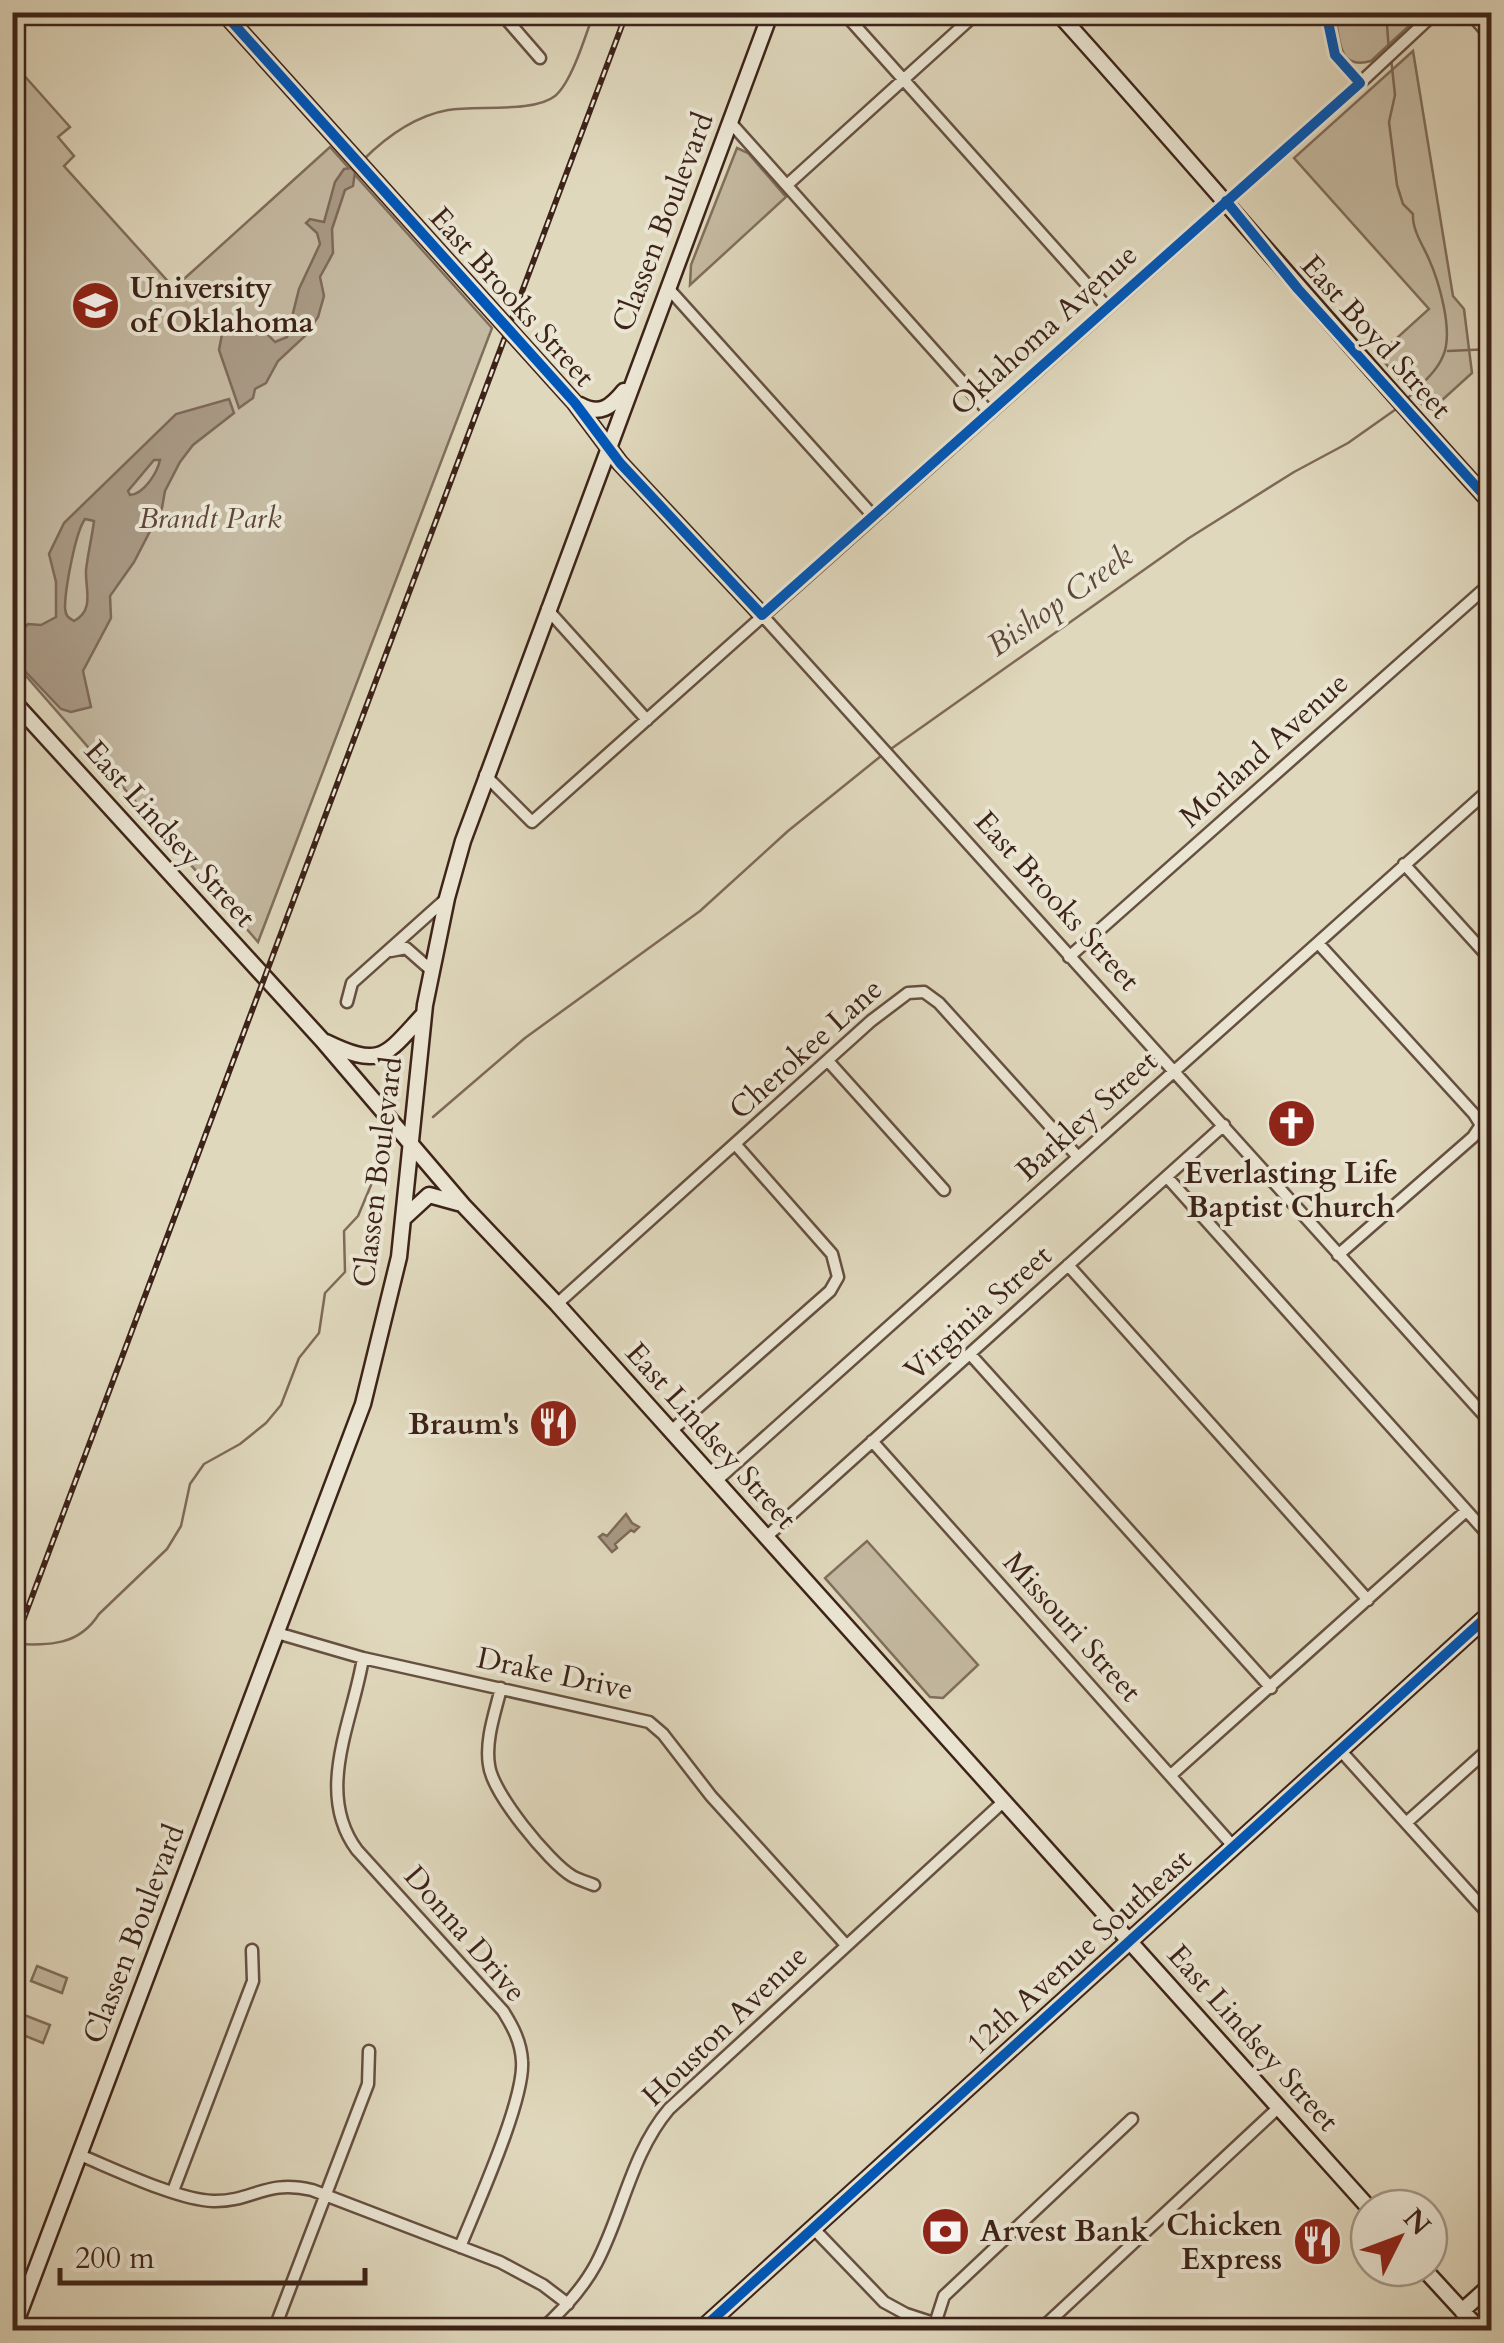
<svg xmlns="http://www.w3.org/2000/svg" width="1504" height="2343" font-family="Cardo,serif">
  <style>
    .green { fill: #c4b9a1; stroke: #806e5c; stroke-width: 2.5 }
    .water { fill: #a99a85; stroke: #7e6a59; stroke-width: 2.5; fill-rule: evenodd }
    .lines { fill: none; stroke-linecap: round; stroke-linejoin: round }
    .stream { stroke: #7e6a59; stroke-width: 2.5 }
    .street-casing { stroke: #665041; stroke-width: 15 }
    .secondary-casing { stroke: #3d2318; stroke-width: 19 }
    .primary-casing { stroke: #3d2318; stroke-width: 20 }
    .street { stroke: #ebe6d4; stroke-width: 10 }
    .secondary { stroke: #ebe6d4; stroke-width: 14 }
    .primary { stroke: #e0d8bd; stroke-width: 15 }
    .rail-casing { stroke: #3d2318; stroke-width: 6 }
    .rail { stroke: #ebe6d4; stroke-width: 2.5; stroke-dasharray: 8; stroke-linecap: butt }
    .cycleway-casing { stroke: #ebe6d4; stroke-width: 16 }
    .cycleway { stroke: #0057b8; stroke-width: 10 }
    .labels { text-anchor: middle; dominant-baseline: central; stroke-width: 8; stroke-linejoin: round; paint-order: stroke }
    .street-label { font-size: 30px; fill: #3d2318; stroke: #ebe6d4 }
    .poi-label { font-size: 30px; font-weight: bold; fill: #3d2318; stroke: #ebe6d4; text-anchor: start }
    .park-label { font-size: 30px; font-style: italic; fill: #5f483a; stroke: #ebe6d4 }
    .water-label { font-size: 32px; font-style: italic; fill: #5d4739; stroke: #ebe6d4 }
  </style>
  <rect width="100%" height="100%" fill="#e0d8bd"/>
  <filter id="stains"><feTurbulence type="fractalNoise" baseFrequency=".002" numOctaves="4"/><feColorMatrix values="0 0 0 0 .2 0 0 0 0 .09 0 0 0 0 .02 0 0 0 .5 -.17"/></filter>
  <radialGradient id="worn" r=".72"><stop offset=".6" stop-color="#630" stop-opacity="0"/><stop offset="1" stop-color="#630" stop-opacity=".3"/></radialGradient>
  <path class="green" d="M1334,13V12L1423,13L1371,61C1335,71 1341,36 1334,13Z
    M1413,51L1453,296L1464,309L1472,373L1429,412L1378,355L1429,309L1294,158Z
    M13,63L70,127L58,137L74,156L64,166L174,288L330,147L492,328L258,942L13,661L12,377L24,366L13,353Z
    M737,148L748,153L786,197L690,285L691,265Z
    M867,1541L978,1665L943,1698L930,1697L825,1578Z
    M37,1966L67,1978L62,1993L31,1981Z
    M19,2013L50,2025L43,2043L13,2031Z"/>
  <path class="water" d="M351,168L355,172L353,186L345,190L332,229L333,253L320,277L324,296L318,317L305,336L278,361L266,383L255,389L253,398L239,408L219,350L225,318C247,316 260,326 275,342L287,337L299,289L320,244L317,233L306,223L310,219L324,222L335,182L344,169Z
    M229,399L234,413L193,445L180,462L165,491L162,508L134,562L110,596L111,618L83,671L91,707L71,712L61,709L22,668L15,637L28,624L41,625L56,617V582L49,554L64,523L176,414ZM154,460H160C157,473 144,494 130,495L128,491ZM85,519L94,521C92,537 88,553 86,570C85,589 95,610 74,621C68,617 66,617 65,608C65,590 75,533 85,519Z
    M626,1514L632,1523L639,1527L634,1532L631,1530L615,1544L617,1548L612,1552L599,1537L603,1534L607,1536Z"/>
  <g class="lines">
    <path class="stream" d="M1386,12L1389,51
      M1391,58L1395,95L1389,122L1397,185L1403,204L1413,214C1412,229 1422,244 1428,257C1439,281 1454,332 1443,356C1436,373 1420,385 1408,398
      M363,160C387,136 415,116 448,110C476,105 534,113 555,96C572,82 586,34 594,12
      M1448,351L1492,349
      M888,751L1189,538L1294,472L1348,443L1399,407
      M433,1117L525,1038L700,911L788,831L881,756
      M12,1644C48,1645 78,1647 99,1614L167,1549L181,1526L190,1484L204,1464L240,1444L266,1423L281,1405L299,1358L319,1333L325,1293L345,1272L344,1231L358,1216L382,1159"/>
    <defs>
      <path id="street" d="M500,12L540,58
        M843,12L1107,307
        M1326,12L1335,55L1360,83
        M1469,12L1492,38
        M730,122L989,412
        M787,185L978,12
        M668,288L874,517
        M547,609L647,720
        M762,615L1492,1424
        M485,775L532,822L1360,83L1436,12
        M1404,864L1492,961
        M1318,943L1474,1114L1481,1125L1473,1137L1338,1255
        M391,951L406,948L431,970
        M1069,957L1492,582
        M347,1002L352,983L447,898
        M829,1062L944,1190
        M1167,1177L1492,1539
        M1068,1265L1368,1600
        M557,1304L871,1021L908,993L924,992L939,1003L1078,1157
        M970,1354L1271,1688
        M670,1432L830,1291L838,1277L832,1254L736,1145
        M872,1441L1233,1846
        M715,1482L1492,787
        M765,1538L1224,1125
        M277,1633L363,1658L649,1722L663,1734L711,1796L846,1945
        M363,1658C353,1721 314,1792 357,1850L503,2011C513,2027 521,2042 522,2061C525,2100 476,2207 460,2247
        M501,1688C495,1713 485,1740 489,1765C492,1793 549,1862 572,1876C579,1880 587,1882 594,1885
        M1340,1750L1492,1918
        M1171,1775L1466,1511
        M1406,1823L1492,1746
        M80,2155C114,2169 178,2200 213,2201C253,2202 265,2179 312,2190L500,2262L543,2285L568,2304
        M173,2191L253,1981L252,1950
        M813,2228L884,2302L906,2314L955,2330
        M274,2330L368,2084L369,2051
        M541,2330C562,2311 582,2290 596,2264C623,2213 631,2154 669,2109L1003,1802
        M933,2330L944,2296L1132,2119
        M1040,2330L1278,2108"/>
      <path id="secondary" d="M223,12L575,403L620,463L762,615
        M1057,12C1204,175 1344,342 1492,504
        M580,405C600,416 611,407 624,391
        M12,700L322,1040L463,1205L557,1304L1369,2208
        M326,1042C382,1069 385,1056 424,1014
        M405,1217L429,1195L458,1203
        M1423,2268L1480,2330
        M1462,2311L1492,2284
        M13,2330L363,1404L399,1257L425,1005L447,898L463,841L771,12"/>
      <path id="primary" d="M701,2330L1492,1612"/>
    </defs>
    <use href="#street" class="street-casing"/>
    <use href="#secondary" class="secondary-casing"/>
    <use href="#primary" class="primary-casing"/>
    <use href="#street" class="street"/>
    <use href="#secondary" class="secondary"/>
    <use href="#primary" class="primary"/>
    <defs>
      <path id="rail" d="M12,1650L627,12"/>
    </defs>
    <use href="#rail" class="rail-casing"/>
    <use href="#rail" class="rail"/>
    <defs>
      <path id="cycleway" d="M223,12L575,403L620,463L762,615L1360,83L1335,55L1326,12
        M1226,201L1298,289L1492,504
        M701,2330L1492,1612"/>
    </defs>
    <use href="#cycleway" class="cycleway-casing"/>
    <use href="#cycleway" class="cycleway"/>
  </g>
  <defs>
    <symbol id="university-disc" viewBox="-11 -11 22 22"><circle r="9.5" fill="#8f2418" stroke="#ebe6d4"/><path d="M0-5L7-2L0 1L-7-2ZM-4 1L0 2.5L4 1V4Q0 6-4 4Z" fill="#fff"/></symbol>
    <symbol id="church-disc" viewBox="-11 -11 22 22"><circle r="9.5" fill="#8f2418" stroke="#ebe6d4"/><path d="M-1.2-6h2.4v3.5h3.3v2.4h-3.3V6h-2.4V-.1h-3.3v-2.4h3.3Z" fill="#fff"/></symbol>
    <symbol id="restaurant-disc" viewBox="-11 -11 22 22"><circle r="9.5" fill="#8f2418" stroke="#ebe6d4"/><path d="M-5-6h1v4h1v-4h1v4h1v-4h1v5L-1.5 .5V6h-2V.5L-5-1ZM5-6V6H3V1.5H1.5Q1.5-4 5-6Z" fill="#fff"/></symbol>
    <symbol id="bank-disc" viewBox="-11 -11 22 22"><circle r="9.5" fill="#8f2418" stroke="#ebe6d4"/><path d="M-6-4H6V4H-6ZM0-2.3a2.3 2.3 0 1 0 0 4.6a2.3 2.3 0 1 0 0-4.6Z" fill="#fff"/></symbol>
  </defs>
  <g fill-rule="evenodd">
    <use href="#university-disc" x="68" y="278" width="55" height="55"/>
    <use href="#church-disc" x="1264" y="1096" width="55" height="55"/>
    <use href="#restaurant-disc" x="526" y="1396" width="55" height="55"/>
    <use href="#bank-disc" x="918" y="2204" width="55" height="55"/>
    <use href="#restaurant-disc" x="1290" y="2214" width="55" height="55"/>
  </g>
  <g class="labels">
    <g class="street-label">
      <text transform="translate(663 222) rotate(-69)">Classen Boulevard</text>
      <text transform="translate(512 297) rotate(48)">East Brooks Street</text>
      <text transform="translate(1044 330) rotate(-42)">Oklahoma Avenue</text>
      <text transform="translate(1376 337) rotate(48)">East Boyd Street</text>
      <text transform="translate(1264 750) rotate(-42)">Morland Avenue</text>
      <text transform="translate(170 834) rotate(48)">East Lindsey Street</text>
      <text transform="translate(1057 901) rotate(48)">East Brooks Street</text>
      <text transform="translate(806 1049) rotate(-42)">Cherokee Lane</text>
      <text transform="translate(1087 1116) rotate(-42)">Barkley Street</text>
      <text transform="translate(378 1172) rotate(-83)">Classen Boulevard</text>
      <text transform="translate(978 1313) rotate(-42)">Virginia Street</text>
      <text transform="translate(711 1436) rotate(48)">East Lindsey Street</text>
      <text transform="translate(1072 1627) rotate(48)">Missouri Street</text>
      <text transform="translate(555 1674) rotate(12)">Drake Drive</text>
      <text transform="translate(134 1934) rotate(-69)">Classen Boulevard</text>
      <text transform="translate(465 1934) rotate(49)">Donna Drive</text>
      <text transform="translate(1079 1952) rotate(-42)">12th Avenue Southeast</text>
      <text transform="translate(725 2026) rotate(-44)">Houston Avenue</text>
      <text transform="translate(1253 2038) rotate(48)">East Lindsey Street</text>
    </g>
    <g class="poi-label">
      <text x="130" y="288">University<tspan x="130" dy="34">of Oklahoma</tspan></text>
      <text x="1291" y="1173" text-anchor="middle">Everlasting Life<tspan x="1291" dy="34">Baptist Church</tspan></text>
      <text x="519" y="1424" text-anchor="end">Braum's</text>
      <text x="1282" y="2225" text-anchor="end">Chicken<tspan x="1282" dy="34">Express</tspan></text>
      <text x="980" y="2231">Arvest Bank</text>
    </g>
    <g class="park-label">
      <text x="210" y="518">Brandt Park</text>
    </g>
    <g class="water-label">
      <text transform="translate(1060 601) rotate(-35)">Bishop Creek</text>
    </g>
  </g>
  <rect width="1504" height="2343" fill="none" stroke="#e0d8bd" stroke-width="50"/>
  <rect x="15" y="15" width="1474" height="2313" fill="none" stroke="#3d2318" stroke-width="5"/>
  <rect x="25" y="25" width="1454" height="2293" fill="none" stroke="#3d2318" stroke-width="2.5"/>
  <g transform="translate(1399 2238) rotate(48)"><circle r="48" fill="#ebe6d4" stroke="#a59889" stroke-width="2.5"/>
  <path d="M0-8L18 38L0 25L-18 38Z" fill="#8f2418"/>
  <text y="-15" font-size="28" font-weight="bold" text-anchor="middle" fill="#3d2318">N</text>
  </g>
  <path d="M60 2268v15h305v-15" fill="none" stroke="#3d2318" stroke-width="5"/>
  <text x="75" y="2268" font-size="30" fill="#3d2318" stroke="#ebe6d4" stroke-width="8" paint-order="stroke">200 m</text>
  <rect width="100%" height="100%" filter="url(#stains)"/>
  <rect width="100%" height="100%" fill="url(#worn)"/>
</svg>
